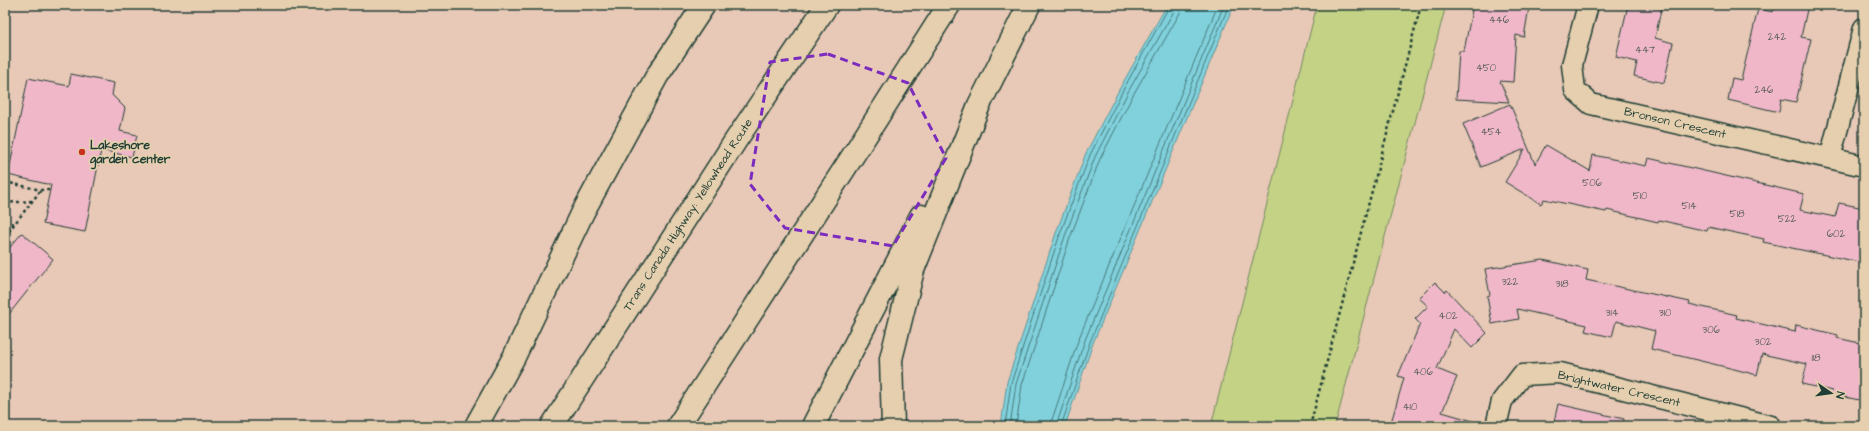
<svg xmlns="http://www.w3.org/2000/svg" width="1869" height="431" font-family="'Architects Daughter',sans-serif">
  <style>
    .green { fill: #c4d286; stroke: #72885d }
    .water { fill: #81d1dd; stroke: #5a9699 }
    .lines { fill: none; stroke-linecap: round; stroke-linejoin: round }
    .shore { stroke: #467878; stroke-width: 1 }
    .building { fill: #f0b7c9; stroke: #1f3d34 }
    .minor-casing { stroke: #1f3d34; stroke-width: 23 }
    .motorway-casing { stroke: #1f3d34; stroke-width: 25 }
    .path { stroke: #1f3d34; stroke-width: 2.5; stroke-dasharray: 3 3; stroke-linecap: butt }
    .minor { stroke: #e5cfae; stroke-width: 20 }
    .motorway { stroke: #e5cfae; stroke-width: 22 }
    .marked { fill: none; stroke: #7b2cbf; stroke-width: 3; stroke-dasharray: 8 5; stroke-linejoin: round }
    .poi-dot { fill: #c8321e; stroke: #e5cfae; stroke-width: 1.5 }
    .labels { text-anchor: middle; dominant-baseline: central; stroke-width: 3.5; stroke-linejoin: round; paint-order: stroke }
    .number-label { font-size: 10px; fill: #535c59 }
    .street-label { font-size: 12px; fill: #1f3d34; stroke: #e5cfae }
    .poi-label { font-size: 12px; font-weight: bold; fill: #1f3d34; stroke: #e5cfae; text-anchor: start }
  </style>
  <rect width="100%" height="100%" fill="#e8c8b6"/>
  <filter id="ink" filterUnits="userSpaceOnUse"><feTurbulence type="fractalNoise" baseFrequency=".025" numOctaves="2"/><feDisplacementMap in="SourceGraphic" scale="8" xChannelSelector="R" yChannelSelector="G"/><feConvolveMatrix kernelMatrix="1 2 1 2 8 2 1 2 1" color-interpolation-filters="sRGB"/></filter>
  <g filter="url(#ink)">
    <path class="green" d="M1317,5H1446L1335,426H1211Z"/>
    <path class="water" d="M1167,5H1234L1093,343L1065,426H1001L1007,382L1056,233L1086,153L1120,88Z"/>
    <g class="lines">
      <path class="shore" d="M1005,426L1011,383L1060,234L1090,155L1123,90L1170,5
        M1010,426L1016,384L1065,236L1095,157L1128,92L1174,11L1175,5
        M1016,426L1022,385L1070,238L1100,159L1133,95L1180,13L1181,5
        M1050,426L1079,338L1218,5
        M1056,426L1085,340L1224,5
        M1061,426L1090,342L1229,5"/>
    </g>
    <path class="building" d="M1473,5H1518L1529,7L1524,37L1516,35L1513,82L1500,81L1509,102L1456,99L1459,51H1464Z
      M1628,5H1662L1655,38L1673,43L1664,83L1634,76L1637,62L1616,57Z
      M1775,5H1808L1801,37L1811,39L1796,102L1781,99L1779,112L1728,100L1732,78L1741,80L1758,9L1773,12Z
      M71,74L114,83L112,95L125,108L120,131L137,135L132,157L101,150L85,232L43,224L51,185L8,175L28,78L69,86Z
      M1510,104L1535,164L1546,145L1590,171L1593,155L1646,166L1648,158L1804,194L1800,210L1835,217L1839,203L1864,208V263L1763,242L1764,239L1708,227L1707,231L1659,220L1658,222L1607,210L1606,212L1544,199L1541,204L1505,182L1525,149L1481,167L1463,124Z
      M22,233L53,259L5,319V253Z
      M1543,260L1588,270L1586,280L1690,302L1689,304L1737,315L1736,318L1795,332L1796,325L1838,335L1837,338L1864,344V376L1859,400L1831,394L1832,391L1802,384L1807,364L1762,354L1757,375L1734,369L1651,349L1655,331L1616,321L1612,337L1585,331L1587,325L1517,309L1519,319L1492,324L1487,296L1490,295L1485,269Z
      M1435,282L1445,292L1447,290L1487,333L1472,348L1454,329L1437,369L1457,377L1442,412L1473,421L1472,426H1390L1404,378L1398,376L1420,324L1415,319L1428,306L1419,298Z
      M1558,404L1624,419L1623,426H1553Z"/>
    <g class="lines">
      <defs>
        <path id="minor" d="M1588,5L1572,65L1575,90L1591,104L1864,166
          M1830,158L1864,28
          M1496,426L1502,401L1522,375L1560,373L1771,426"/>
        <path id="motorway" d="M476,426L514,357L583,212L657,76L704,5
          M552,426L736,140L827,5
          M678,426L854,154L949,5
          M813,426L921,216
          M893,426L891,359L913,270L979,105L1029,5"/>
      </defs>
      <use href="#minor" class="minor-casing"/>
      <use href="#motorway" class="motorway-casing"/>
      <path class="path" d="M5,168H9
        M5,182L41,190H50
        M5,203L32,201
        M5,224L15,223
        M5,236L41,190
        M1310,426L1421,5"/>
      <use href="#minor" class="minor"/>
      <use href="#motorway" class="motorway"/>
    </g>
  </g>
  <path class="marked" d="M828,54L908,83L946,158L893,246L785,228L750,184L770,62Z"/>
  <circle class="poi-dot" cx="82" cy="152" r="4"/>
  <g class="labels">
    <g class="number-label">
      <text x="1499" y="20">446</text>
      <text x="1777" y="37">242</text>
      <text x="1645" y="50">447</text>
      <text x="1486" y="68">450</text>
      <text x="1764" y="90">246</text>
      <text x="1491" y="132">454</text>
      <text x="1592" y="183">506</text>
      <text x="1640" y="196">510</text>
      <text x="1689" y="206">514</text>
      <text x="1737" y="214">518</text>
      <text x="1787" y="219">522</text>
      <text x="1836" y="234">602</text>
      <text x="1510" y="282">322</text>
      <text x="1562" y="284">318</text>
      <text x="1612" y="313">314</text>
      <text x="1665" y="313">310</text>
      <text x="1448" y="316">402</text>
      <text x="1711" y="330">306</text>
      <text x="1763" y="342">302</text>
      <text x="1816" y="358">118</text>
      <text x="1423" y="372">406</text>
      <text x="1410" y="407">410</text>
    </g>
    <g class="street-label">
      <text transform="translate(1675 123) rotate(13)">Bronson Crescent</text>
      <text transform="translate(688 215) rotate(-57)">Trans Canada Highway: Yellowhead Route</text>
      <text transform="translate(1619 389) rotate(13)">Brightwater Crescent</text>
    </g>
    <g class="poi-label">
      <text x="90" y="145">Lakeshore<tspan x="90" dy="14">garden center</tspan></text>
    </g>
  </g>
  <rect width="1869" height="431" fill="none" stroke="#e5cfae" stroke-width="20"/>
  <rect x="10" y="10" width="1849" height="411" fill="none" stroke="#1f3d34" stroke-width="1.5" filter="url(#ink)"/>
  <g transform="translate(1831 393) rotate(103)" stroke="#e5cfae" stroke-width="3" paint-order="stroke">
  <path d="M0-3L7 15L0 10L-7 15Z" fill="#1f3d34"/>
  <text y="-6" font-size="11" font-weight="bold" text-anchor="middle" fill="#1f3d34">N</text>
  </g>
</svg>
